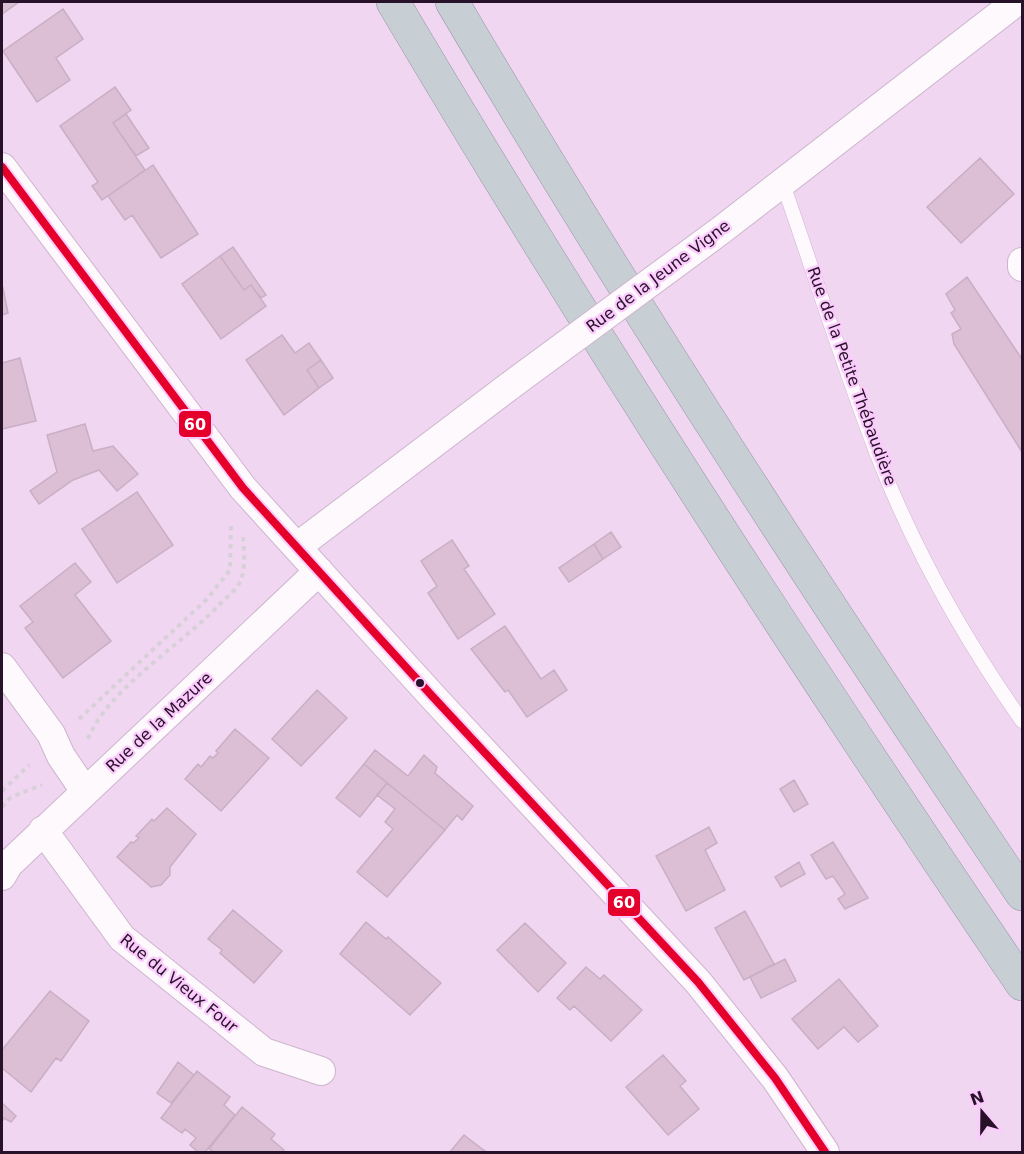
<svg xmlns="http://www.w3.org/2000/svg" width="1024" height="1154" font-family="'DejaVu Sans',sans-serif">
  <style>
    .building { fill: #dcbed5; stroke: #c9afc3; stroke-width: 1.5 }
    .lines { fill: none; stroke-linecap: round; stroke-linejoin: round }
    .service-casing { stroke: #ccb5cd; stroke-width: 15 }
    .minor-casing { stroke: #ccb5cd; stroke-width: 30 }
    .motorway-casing { stroke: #9796a6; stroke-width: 34 }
    .path { stroke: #d8d0d9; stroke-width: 4; stroke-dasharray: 4.5 4.5; stroke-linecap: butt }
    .service { stroke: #fdf9fd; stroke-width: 14 }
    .minor { stroke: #fdf9fd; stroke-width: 28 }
    .motorway { stroke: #c7cfd4; stroke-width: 33 }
    .minor-bridge-casing { stroke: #ccb5cd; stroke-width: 30; stroke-linecap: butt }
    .minor-bridge { stroke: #fdf9fd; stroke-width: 28 }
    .bus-1-casing { stroke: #fccbfd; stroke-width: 12 }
    .bus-1 { stroke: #e4002b; stroke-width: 8 }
    .bus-dot { fill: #281229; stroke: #fccbfd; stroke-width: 2 }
    .labels { text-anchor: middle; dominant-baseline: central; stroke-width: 4.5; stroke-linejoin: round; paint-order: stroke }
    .street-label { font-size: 16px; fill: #281229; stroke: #fccbfd }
    .line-badge { stroke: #fccbfd; stroke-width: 2 }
    .badge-label { font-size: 16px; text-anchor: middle; font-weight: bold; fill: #fff }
  </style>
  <rect width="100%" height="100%" fill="#f1d6f2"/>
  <path class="building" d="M2,2H19L2,14Z
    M63,9L83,39L56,58L70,80L37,102L3,51Z
    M115,87L131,110L113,123L145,170L102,200L92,186L98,182L60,126Z
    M126,114L149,148L136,156L113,123Z
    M980,158L1014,194L961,243L927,207Z
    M153,165L198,234L161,258L132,215L125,220L108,196Z
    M233,247L266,295L261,298L251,285L244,290L220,256Z
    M220,256L244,290L251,285L266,306L221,339L182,284Z
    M967,277L1022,359V452L954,344L952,334L961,329L951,313L955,310L946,294Z
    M3,288L8,313L2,315V289Z
    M282,335L295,353L309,343L321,360L307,370L319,388L284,415L246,360Z
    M20,358L36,421L2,429V363Z
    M321,360L333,378L319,388L307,370Z
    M85,424L93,451L113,446L138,474L117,491L99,470L73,480L39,504L30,491L57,472L47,435Z
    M137,492L173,545L117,583L82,529Z
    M611,532L621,547L603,559L594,544Z
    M452,540L469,566L464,569L495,614L458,639L428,593L437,586L421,561Z
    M594,544L603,559L569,582L559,568Z
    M75,563L91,582L75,595L111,641L63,678L25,628L33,622L20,606Z
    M505,626L541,679L554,670L567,690L527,717L508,690L505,692L471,649Z
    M317,690L347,718L301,766L272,739Z
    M235,729L269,758L221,811L185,779L198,764L201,767L210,756L213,758L218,753L216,751Z
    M375,750L408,776L424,755L437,767L435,773L473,806L462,820L457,815L445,830L364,764Z
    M364,764L387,783L360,817L336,798Z
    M794,780L808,804L794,812L780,789Z
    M387,783L445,830L387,897L357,872L393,829L385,822L395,809L377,795Z
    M167,808L196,834L170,867V875L161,885L151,887L117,857L131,842L133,843L139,838L136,836L152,819L154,821Z
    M709,827L717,843L705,850L725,890L686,911L656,856Z
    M833,842L868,898L845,909L838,899L845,894L833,876L826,879L811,855Z
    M799,862L805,874L781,887L775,877Z
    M233,910L282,951L254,983L220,953L222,950L208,939Z
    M745,911L774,964L744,980L715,928Z
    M366,922L386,939L388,937L441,983L410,1015L340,954Z
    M525,923L566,963L538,992L497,950Z
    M785,959L796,981L761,998L750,977Z
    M586,967L600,979L604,975L642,1010L611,1041L574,1006L570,1010L557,998Z
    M839,979L878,1026L858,1042L844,1027L818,1049L792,1019Z
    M50,991L89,1021L61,1061L56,1058L31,1092L2,1068V1050Z
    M663,1055L686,1081L680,1086L699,1109L668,1135L626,1087Z
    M178,1062L194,1075L171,1103L157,1093Z
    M197,1071L230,1097L224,1105L235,1115L205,1152H198L190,1145L196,1138L185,1129L182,1133L161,1118Z
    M2,1103L16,1116L11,1122L4,1118L2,1122Z
    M242,1107L275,1134L271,1139L284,1150L282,1152H214L209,1149Z
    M464,1135L486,1152H450Z"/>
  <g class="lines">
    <defs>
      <path id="service" d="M782,181C814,273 843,366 878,457C914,549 965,640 1022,721"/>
      <path id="minor" d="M2,167L243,488L433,697L698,982L775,1078L825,1152
        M720,231L1016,2
        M1022,262V267
        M298,546L511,385
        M2,667L51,734L61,756L84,790
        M43,830L122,938L264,1052L321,1071
        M2,876L9,864L319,571"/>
      <path id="motorway" d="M393,2C591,337 803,662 1022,984
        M452,2C631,306 824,601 1022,894"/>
    </defs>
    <use href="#service" class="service-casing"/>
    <use href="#minor" class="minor-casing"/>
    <use href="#motorway" class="motorway-casing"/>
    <path class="path" d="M79,719L207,599L230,570L231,523
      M88,739C107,690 181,645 218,606C224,599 236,591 240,582C246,569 244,551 243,537
      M2,791L29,765
      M2,807L11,797L42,785"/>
    <use href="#service" class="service"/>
    <use href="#minor" class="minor"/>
    <use href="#motorway" class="motorway"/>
    <defs>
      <path id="minor-bridge" d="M511,385L720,231"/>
    </defs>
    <use href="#minor-bridge" class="minor-bridge-casing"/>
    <use href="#minor-bridge" class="minor-bridge"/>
    <defs>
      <path id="bus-1" d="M2,167L243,488L433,697L698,982L775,1078L825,1152"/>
    </defs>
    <use href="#bus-1" class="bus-1-casing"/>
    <use href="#bus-1" class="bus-1"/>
  </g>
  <circle class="bus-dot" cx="420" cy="683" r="5"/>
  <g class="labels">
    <g class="street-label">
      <text transform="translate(658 276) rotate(-37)">Rue de la Jeune Vigne</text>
      <text transform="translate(852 376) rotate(70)">Rue de la Petite Thébaudière</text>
      <text transform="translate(159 722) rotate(-43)">Rue de la Mazure</text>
      <text transform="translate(179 983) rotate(39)">Rue du Vieux Four</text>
    </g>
  </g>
  <g class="line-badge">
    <rect x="178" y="410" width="34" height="28" rx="6" fill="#e4002b"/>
    <rect x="607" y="888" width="34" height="29" rx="6" fill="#e4002b"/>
  </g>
  <g class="badge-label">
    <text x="195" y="430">60</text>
    <text x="624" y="908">60</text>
  </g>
  <rect width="1024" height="1154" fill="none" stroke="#281229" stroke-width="6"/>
  <g transform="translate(982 1112) rotate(340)" stroke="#fccbfd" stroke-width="4.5" paint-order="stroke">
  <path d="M0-4.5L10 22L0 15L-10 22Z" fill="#281229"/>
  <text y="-9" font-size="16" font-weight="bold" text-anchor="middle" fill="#281229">N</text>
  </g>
</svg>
